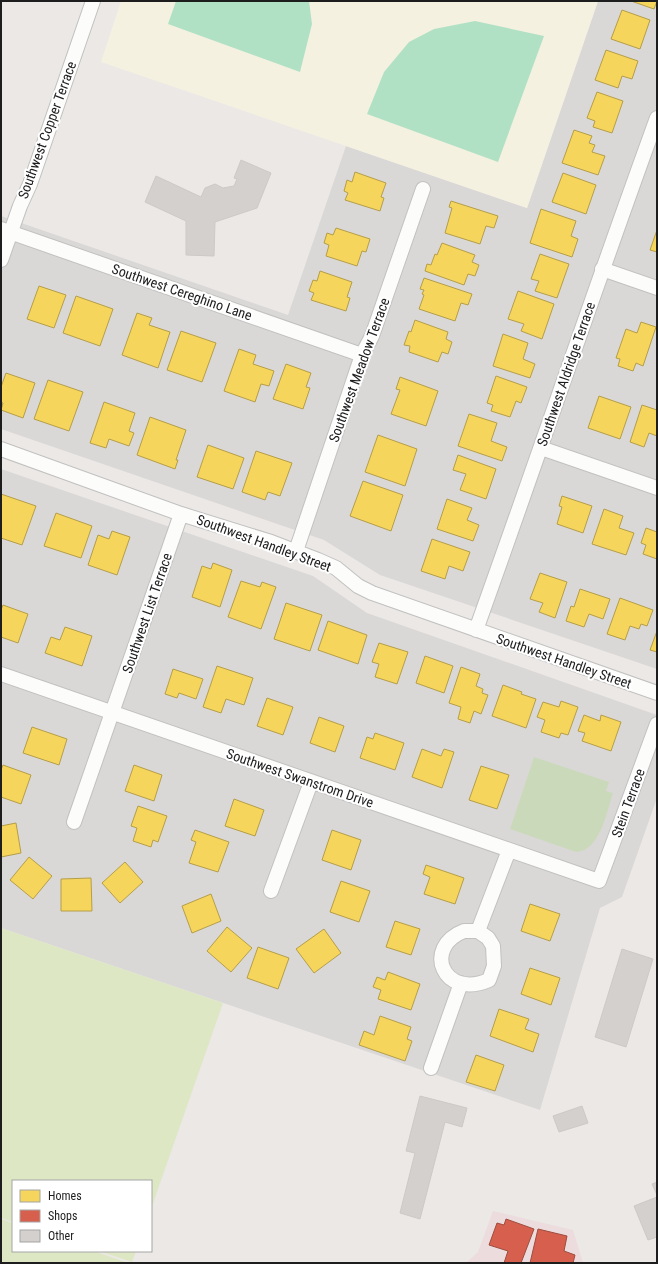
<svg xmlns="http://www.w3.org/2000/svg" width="658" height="1264" font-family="'Roboto Condensed',sans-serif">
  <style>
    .residential { fill: #dad8d7 }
    .commercial { fill: #eddcdd }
    .education { fill: #f5f1e0 }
    .grass { fill: #dde7c4 }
    .forest { fill: #cbd9bb }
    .pitch { fill: #b1e1c5 }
    .homes { fill: #f6d55c; stroke: #b59e49 }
    .shops { fill: #d6604d; stroke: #9e4c3f }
    .building { fill: #d3d0ce; stroke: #cec9c7 }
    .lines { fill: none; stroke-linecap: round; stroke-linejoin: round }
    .minor-casing { stroke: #c2c1c0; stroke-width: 16 }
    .minor { stroke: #fcfcfb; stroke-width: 14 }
    .labels { text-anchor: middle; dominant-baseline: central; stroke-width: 4; stroke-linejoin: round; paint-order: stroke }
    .street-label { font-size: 14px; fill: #1d1d1d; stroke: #fff }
  </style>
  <rect width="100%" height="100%" fill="#ebe8e6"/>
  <path class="residential" d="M598,1H657V669L380,575L324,540L1,429V216L288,315L346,146L527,208Z
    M1,469L313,576L367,613L657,715V798L622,897L600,908L540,1110L1,928Z"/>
  <path class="commercial" d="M493,1211L573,1230L583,1263H466L478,1252Z"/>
  <path class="education" d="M121,1H598L527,208L101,62Z"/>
  <path class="grass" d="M1,928L223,1003L151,1209V1181H13V1222L1,1218Z
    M1,1219L13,1223V1251H94L128,1263H1Z
    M99,1251H136L132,1262Z"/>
  <path class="forest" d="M534,757L609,782L606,791L613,793C607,811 600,851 576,852L510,829Z"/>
  <path class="pitch" d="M176,1H309L312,24L300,72L168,24Z
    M475,21L544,36L498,162L367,114L384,72L409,42L434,29Z"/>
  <path class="homes" d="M631,1H657L654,9Z
    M622,10L650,20L640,49L611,39Z
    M606,50L638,61L632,79L622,76L618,88L595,80Z
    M597,92L623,101L612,133L593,127L595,121L587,118Z
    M574,130L592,136L589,143L595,145L592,152L605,156L598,175L562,163Z
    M355,172L386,183L381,197L384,198L380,211L345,200L348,193L344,191L347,180L352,182Z
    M563,173L596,185L586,214L552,202Z
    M451,201L498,216L494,228L486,226L480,244L445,233L452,208L449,207Z
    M541,209L576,221L571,236L578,239L572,257L530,243Z
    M336,228L370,239L366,252L362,251L357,266L326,256L329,245L324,243L327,233L333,235Z
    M657,230V252L650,250Z
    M442,243L475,255L472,262L479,265L475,276L468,274L464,285L425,271L427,264L431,265L435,254L437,255Z
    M540,254L569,264L557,298L535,291L539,281L531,279Z
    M320,271L352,282L347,297L350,298L346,311L311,300L314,293L309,291L313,280L317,281Z
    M424,278L472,294L468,305L461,303L455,321L419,309L424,295L422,294L424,290L420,289Z
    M39,286L66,295L54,328L27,319Z
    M518,291L554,304L542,339L521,331L524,324L508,319Z
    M76,296L113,309L100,346L63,333Z
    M137,313L152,318L149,325L170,332L158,368L122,355Z
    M415,320L448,332L446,339L452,342L448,354L442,352L438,362L409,352L410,346L404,345L409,331L411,332Z
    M641,322L656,327L643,366L636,363L633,371L618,366L620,359L616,358L626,329L637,333Z
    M181,331L216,343L202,382L167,370Z
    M503,334L528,343L523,359L535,364L530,378L493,366Z
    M239,349L256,355L253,364L274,371L269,386L261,384L255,402L224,391Z
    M286,364L311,373L306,387L310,388L303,409L273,399Z
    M6,373L35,383L23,418L1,410L3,403L1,402V387Z
    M496,376L527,387L521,403L516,401L510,417L491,411L493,405L487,403Z
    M400,377L438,391L426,426L391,414L400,390L396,389Z
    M48,380L83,392L69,431L34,419Z
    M599,396L631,407L620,439L588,428Z
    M104,402L135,413L129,431L134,433L129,446L109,439L106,448L90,443Z
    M642,405L657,410V436L649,433L644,447L630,442Z
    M469,414L497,423L491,441L507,447L502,461L458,446Z
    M150,417L186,430L176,460H178L175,469L137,455Z
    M378,435L417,449L405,486L365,472Z
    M208,445L244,458L233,489L197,477Z
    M256,451L292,463L280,496L268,492L265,500L242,492Z
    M458,455L496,469L486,499L460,490L466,474L453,470Z
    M363,481L403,495L391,531L350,516Z
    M1,494L36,506L22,545L1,538Z
    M562,496L592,506L583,533L557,524L562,507L559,506Z
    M447,499L472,508L467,520L479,525L473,541L437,529Z
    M604,509L623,516L619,528L634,533L626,555L592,544Z
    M56,513L92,526L81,558L44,546Z
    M646,528L657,532V559L643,554L646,545L641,543Z
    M112,531L130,537L117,575L88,565L98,535L109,539Z
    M432,539L470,552L463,571L449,566L445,579L421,571Z
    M213,563L232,570L220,607L192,597L202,566L211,569Z
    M540,573L567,582L555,618L539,612L543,603L530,599Z
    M241,581L260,587L262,582L276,587L261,629L228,617Z
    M580,589L610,599L603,619L589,614L584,627L566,621L571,606L574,607Z
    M620,598L653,610L647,626L641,624L639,629L630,626L625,640L607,634Z
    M286,603L322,615L310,651L274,639Z
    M3,605L28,614L18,643L1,637V610Z
    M328,621L367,635L358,664L318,650Z
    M65,627L92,636L82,666L45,653L51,637L60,640Z
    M657,631V652L650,650Z
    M379,643L408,652L397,684L375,677L379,664L372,662Z
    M425,656L453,666L444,693L416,683Z
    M217,666L253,678L244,705L226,699L221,713L203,707Z
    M461,667L480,674L476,686L483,689L482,693L488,695L481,714L474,711L470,723L458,719L461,707L449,703Z
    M173,669L203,679L196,699L179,693L177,698L165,694Z
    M503,685L522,692L521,694L536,699L526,728L492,716Z
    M267,698L293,707L283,735L257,726Z
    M561,701L578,707L568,735L561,733L559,738L541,732L545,720L537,717L543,702L559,707Z
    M584,715L600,721L601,715L621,722L611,751L582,741L585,733L578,731Z
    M319,717L344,726L335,752L310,743Z
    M32,727L67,739L59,765L23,753Z
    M375,733L404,743L395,770L360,758L367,737L373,739Z
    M422,749L441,756L444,749L454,752L442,788L412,777Z
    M3,765L31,775L21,804L1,797V770Z
    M134,765L162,775L154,801L125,791Z
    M481,766L509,775L497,809L469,800Z
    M234,799L264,810L255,836L225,826Z
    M138,806L167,816L158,842L153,840L151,847L133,841L137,828L131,826Z
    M16,823L21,853L1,857V826Z
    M195,830L229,842L218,872L189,863L196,842L191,840Z
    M332,830L361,840L351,870L322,860Z
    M29,857L52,876L33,899L10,880Z
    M125,862L143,882L120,903L102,883Z
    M426,865L464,878L455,904L424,894L430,877L423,874Z
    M91,878L92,911H61V879Z
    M341,881L370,891L359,922L330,912Z
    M211,894L221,921L192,933L182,906Z
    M530,904L560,914L550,941L521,931Z
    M395,921L420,929L411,955L386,947Z
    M227,927L252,948L231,972L207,951Z
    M324,929L341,953L314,973L296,949Z
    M258,947L289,958L278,989L247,978Z
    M530,968L560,978L551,1005L521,994Z
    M388,972L420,984L411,1010L378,999L381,990L373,987L377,977L385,980Z
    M499,1009L529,1019L525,1029L539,1034L533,1052L490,1036Z
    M380,1016L411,1027L407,1039L412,1041L405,1061L359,1045L364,1031L374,1035Z
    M476,1055L504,1065L495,1091L466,1082Z"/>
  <path class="shops" d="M506,1219L534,1229L521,1263H504L508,1251L489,1245L497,1223L504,1225Z
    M538,1229L567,1236L564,1251L575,1255L573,1263H530Z"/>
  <path class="building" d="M241,160L271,173L257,208L215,222L214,256L186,255V221L145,202L156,176L201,197L205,188L215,184L223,188L234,186L237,179L234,178Z
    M622,949L653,959L626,1047L595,1037Z
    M420,1096L467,1108L462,1127L445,1122L420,1219L400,1213L415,1153L406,1151Z
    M582,1106L588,1123L559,1132L553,1116Z
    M657,1182V1195L652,1184Z
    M657,1197V1237L648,1240L634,1206Z"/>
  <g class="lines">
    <defs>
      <path id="minor" d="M1,229L362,355
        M1,260L20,206L30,184L93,1
        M602,269L657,288
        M541,448L657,488
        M1,449L181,514L271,542L318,560L336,568L358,586L372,593L657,693
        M296,551L362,355L372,336L423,189
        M476,630C537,460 595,288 657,118
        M1,674L599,881L657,724
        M74,822L181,514
        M271,891L311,782
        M464,931H478L488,938L493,946L494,966L489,980C443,1000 422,947 464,931Z
        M478,931L509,850
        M431,1068L461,983"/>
    </defs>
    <use href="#minor" class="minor-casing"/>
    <use href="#minor" class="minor"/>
  </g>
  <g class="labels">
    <g class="street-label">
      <text transform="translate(47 130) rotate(-70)">Southwest Copper Terrace</text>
      <text transform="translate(182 292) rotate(19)">Southwest Cereghino Lane</text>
      <text transform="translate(359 370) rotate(-70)">Southwest Meadow Terrace</text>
      <text transform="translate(566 374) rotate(-71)">Southwest Aldridge Terrace</text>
      <text transform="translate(264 543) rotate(20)">Southwest Handley Street</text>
      <text transform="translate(147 613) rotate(-71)">Southwest List Terrace</text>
      <text transform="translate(564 661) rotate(19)">Southwest Handley Street</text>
      <text transform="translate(300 778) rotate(19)">Southwest Swanstrom Drive</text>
      <text transform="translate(628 803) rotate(-70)">Stein Terrace</text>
    </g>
  </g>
  <rect width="658" height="1264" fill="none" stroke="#1d1d1d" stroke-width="4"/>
  <rect x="12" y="1180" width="140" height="72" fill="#ffffff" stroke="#a5a5a5"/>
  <rect x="20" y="1190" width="20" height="12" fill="#f6d55c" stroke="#a5a5a5"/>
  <text x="48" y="1200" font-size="12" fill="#1d1d1d">Homes</text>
  <rect x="20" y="1210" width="20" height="12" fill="#d6604d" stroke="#a5a5a5"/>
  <text x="48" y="1220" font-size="12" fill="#1d1d1d">Shops</text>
  <rect x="20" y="1230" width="20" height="12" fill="#d3d0ce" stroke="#a5a5a5"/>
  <text x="48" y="1240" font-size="12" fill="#1d1d1d">Other</text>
</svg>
